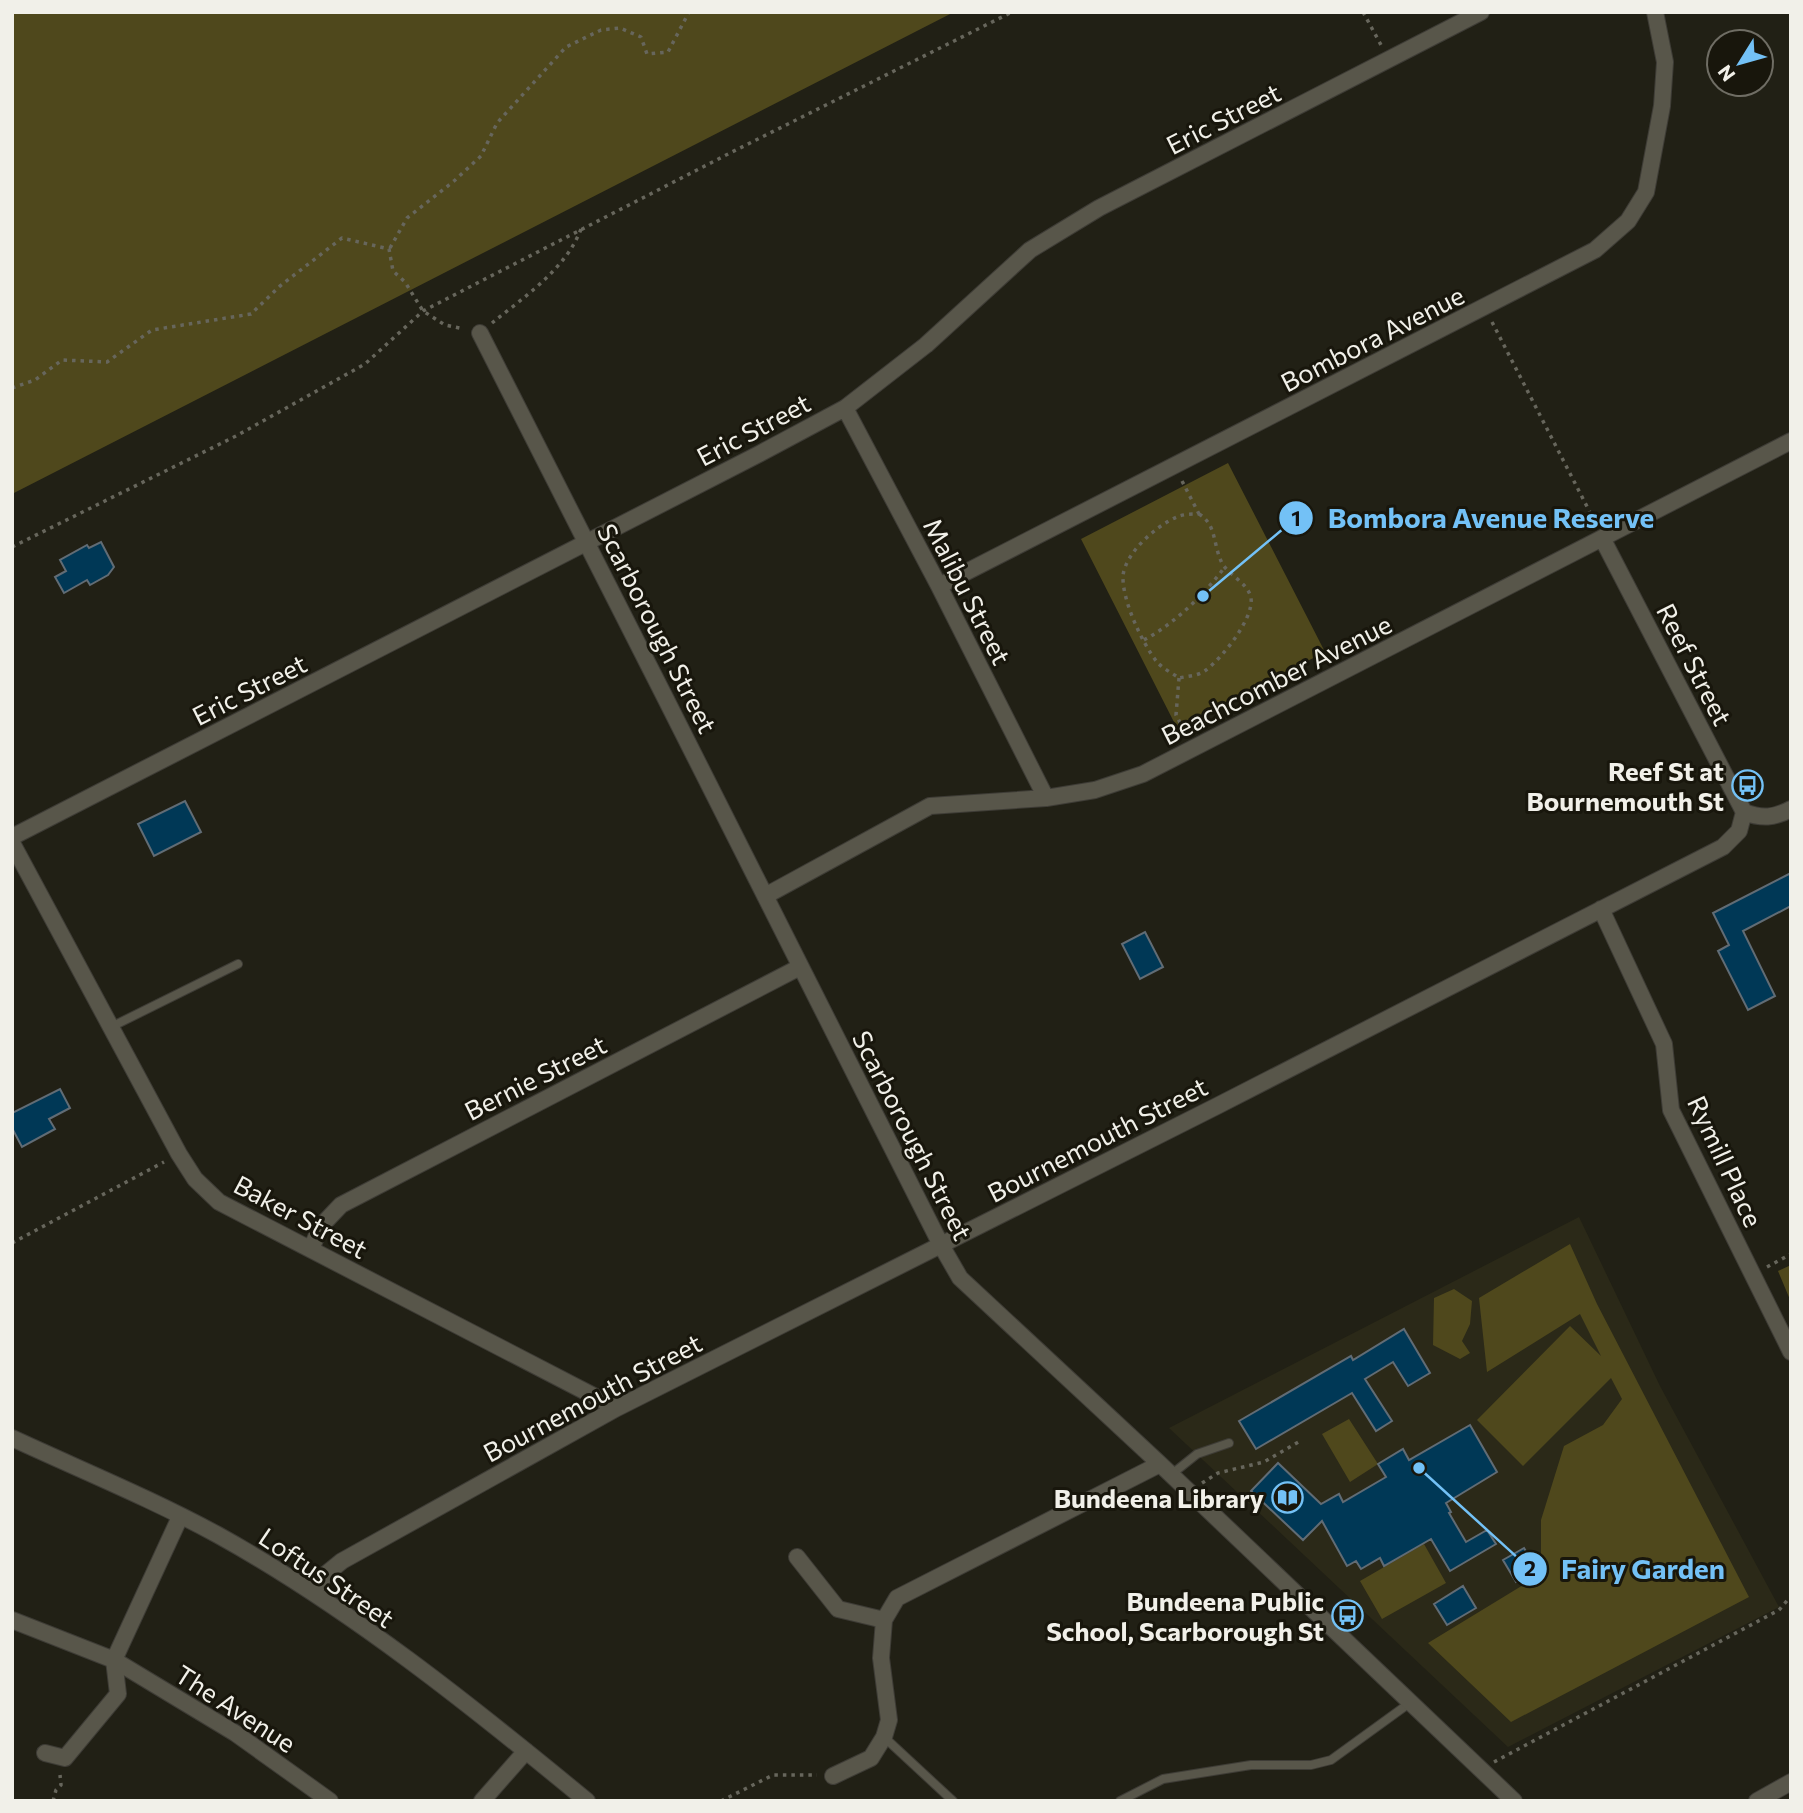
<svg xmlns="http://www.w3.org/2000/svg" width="1803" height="1813" font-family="Commissioner,sans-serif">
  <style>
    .built { fill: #2b2918 }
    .green { fill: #4f481c }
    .building { fill: #003856; stroke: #616c75; stroke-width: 2 }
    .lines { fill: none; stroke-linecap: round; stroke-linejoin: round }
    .lane-casing { stroke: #3e3c36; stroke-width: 10 }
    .street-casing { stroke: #3e3c36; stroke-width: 18 }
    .path { stroke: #67665c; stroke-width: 3.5; stroke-dasharray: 3.5 5; stroke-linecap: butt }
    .lane { stroke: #58564a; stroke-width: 8 }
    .street { stroke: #58564a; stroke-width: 16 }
    .labels { text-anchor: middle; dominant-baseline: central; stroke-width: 6; stroke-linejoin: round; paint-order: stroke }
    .street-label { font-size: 26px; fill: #f1f0e9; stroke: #18160c }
    .poi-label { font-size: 26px; font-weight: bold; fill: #f1f0e9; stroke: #18160c; text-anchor: end }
    .leader { fill: none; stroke: #73c1f6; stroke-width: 2.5 }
    .callout-dot { fill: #73c1f6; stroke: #18160c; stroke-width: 2.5 }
    .mark-label { font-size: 21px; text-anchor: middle; font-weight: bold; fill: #111 }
    .callout-label { font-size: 28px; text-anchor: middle; font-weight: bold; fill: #73c1f6; stroke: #18160c; stroke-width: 6; stroke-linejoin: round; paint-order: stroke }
  </style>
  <rect width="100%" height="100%" fill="#212015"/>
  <path class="built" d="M1579,1217L1660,1386L1779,1607L1508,1747L1169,1428Z"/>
  <path class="green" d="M12,12H954L12,494Z
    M1228,463L1325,652L1177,728L1081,539Z
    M1570,1244L1597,1304L1749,1597L1511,1722L1428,1643L1541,1574V1520L1564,1446L1603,1425L1622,1399L1611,1378L1523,1466L1477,1420L1570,1326L1601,1356L1580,1314L1487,1372L1479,1298Z
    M1791,1265V1302L1778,1271Z
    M1454,1289L1472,1301L1470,1324L1462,1341L1470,1353L1460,1359L1433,1345L1434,1298Z
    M1349,1419L1378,1464L1350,1482L1322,1434Z
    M1424,1544L1446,1583L1382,1619L1360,1581Z"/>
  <path class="building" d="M101,542L114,567L108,575L90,585L87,580L64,593L55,577L66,571L60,560L87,545L89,548Z
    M185,801L201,832L154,856L138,824Z
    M1791,873V906L1743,931L1775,996L1748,1010L1718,951L1729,945L1713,913Z
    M1145,932L1163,967L1140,979L1122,944Z
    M60,1089L70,1108L49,1119L55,1129L22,1147L12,1128V1113Z
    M1404,1329L1430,1373L1408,1386L1393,1362L1365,1379L1392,1421L1376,1431L1352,1393L1256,1449L1239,1421L1351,1356L1353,1360Z
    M1470,1425L1497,1472L1446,1503L1451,1512L1449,1513L1466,1542L1487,1530L1496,1544L1450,1571L1431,1539L1384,1566L1380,1558L1361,1569L1356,1561L1347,1566L1322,1521L1303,1540L1251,1491L1278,1463L1321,1504L1339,1494L1343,1502L1386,1477L1378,1464L1403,1449L1409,1460Z
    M1524,1548L1537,1570L1516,1582L1503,1560Z
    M1463,1586L1476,1608L1447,1625L1434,1604Z"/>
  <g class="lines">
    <defs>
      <path id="lane" d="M111,1027L238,964
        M1172,1474L1197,1454L1229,1443
        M884,1737L953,1801
        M1120,1801L1163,1779L1251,1765H1311L1331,1760L1411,1702"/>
      <path id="street" d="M480,333C636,636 786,941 941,1245L960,1278L1160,1464L1514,1801
        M845,408L939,586L1046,798
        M1602,538L1744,812
        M939,586L1595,250L1628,221L1646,192L1662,106L1665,62L1655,12
        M1744,812C1762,819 1774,818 1791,809
        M12,837L759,454L845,408L926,345L1030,250L1099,208L1481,12
        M12,843L179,1154L195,1179L219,1202L617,1408
        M765,896L930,806L1046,798L1095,790L1143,774L1791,441
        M1601,909L1664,1044L1671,1110L1791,1352
        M311,1249L321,1226L341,1205L800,967
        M12,1438C81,1470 152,1499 218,1535C348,1607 473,1707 587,1801
        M797,1557L838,1609L884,1620L897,1598L1160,1464
        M312,1592L326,1574L342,1561L617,1408L1217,1106L1723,847L1739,831L1744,812
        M12,1620L114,1660L235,1733L330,1801
        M45,1753L65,1758L118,1694L114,1660L180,1517
        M833,1776L871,1758L884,1737L889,1720L881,1658L884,1620
        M482,1801L526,1751
        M1757,1801L1791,1782"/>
    </defs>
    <use href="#lane" class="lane-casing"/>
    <use href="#street" class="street-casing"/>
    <path class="path" d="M1363,12L1381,45
      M390,248L407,218L454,181L481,156L497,123L566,47L601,30L620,28L641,37L647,54L668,52L689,12
      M1492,322L1596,524
      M492,323C524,297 566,269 581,229
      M12,388L35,380L62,360L107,362L152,330L251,314L280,286L342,238L389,249L393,271L405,282L423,311L445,325L464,329
      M1182,481L1199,514
      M1199,514C1216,524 1213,543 1221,561C1227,575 1248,582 1251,598C1254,619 1221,659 1206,670C1198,676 1188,676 1179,678C1172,673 1162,668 1157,662C1142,643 1122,600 1123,576C1125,553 1157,525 1177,517C1183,514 1192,514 1199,514Z
      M12,547L236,436L365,364L423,311L730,153L1012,12
      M1144,640C1175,623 1203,596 1224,568
      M1179,678L1176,715L1185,732
      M12,1243L164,1162
      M1767,1267L1791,1254
      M1202,1483L1218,1473L1264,1462L1302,1440
      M1494,1762L1779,1610L1791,1596
      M53,1801L56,1790L61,1785L60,1775
      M721,1801L773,1775H817"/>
    <use href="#lane" class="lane"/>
    <use href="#street" class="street"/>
  </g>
  <defs>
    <symbol id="bus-ring" viewBox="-11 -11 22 22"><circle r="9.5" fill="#18160c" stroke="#73c1f6" stroke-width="1.5"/><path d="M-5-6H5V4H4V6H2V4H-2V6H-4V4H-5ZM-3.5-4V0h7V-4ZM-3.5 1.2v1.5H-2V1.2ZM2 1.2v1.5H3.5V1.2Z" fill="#73c1f6"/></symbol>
    <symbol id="library-ring" viewBox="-11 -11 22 22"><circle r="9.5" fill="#18160c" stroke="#73c1f6" stroke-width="1.5"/><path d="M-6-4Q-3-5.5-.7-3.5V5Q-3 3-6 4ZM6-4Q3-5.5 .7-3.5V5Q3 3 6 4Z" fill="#73c1f6"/></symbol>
  </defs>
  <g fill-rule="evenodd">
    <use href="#bus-ring" x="1730" y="768" width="35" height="35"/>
    <use href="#library-ring" x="1270" y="1480" width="35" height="35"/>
    <use href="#bus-ring" x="1330" y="1598" width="35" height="35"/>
  </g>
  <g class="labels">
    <g class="street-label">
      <text transform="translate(1223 118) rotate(-27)">Eric Street</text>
      <text transform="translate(1372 338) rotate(-27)">Bombora Avenue</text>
      <text transform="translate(753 429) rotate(-28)">Eric Street</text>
      <text transform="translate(968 591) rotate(63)">Malibu Street</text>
      <text transform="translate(658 628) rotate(63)">Scarborough Street</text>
      <text transform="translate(1695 664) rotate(63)">Reef Street</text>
      <text transform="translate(1276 679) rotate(-27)">Beachcomber Avenue</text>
      <text transform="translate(249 689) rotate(-27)">Eric Street</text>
      <text transform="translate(535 1077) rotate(-27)">Bernie Street</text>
      <text transform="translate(913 1135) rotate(63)">Scarborough Street</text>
      <text transform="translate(1097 1139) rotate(-27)">Bournemouth Street</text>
      <text transform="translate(1726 1161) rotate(65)">Rymill Place</text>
      <text transform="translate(301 1216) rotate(28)">Baker Street</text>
      <text transform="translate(592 1397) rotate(-28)">Bournemouth Street</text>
      <text transform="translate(327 1577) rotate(34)">Loftus Street</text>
      <text transform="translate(236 1708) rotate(33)">The Avenue</text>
    </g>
    <g class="poi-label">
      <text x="1724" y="770">Reef St at<tspan x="1724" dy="30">Bournemouth St</tspan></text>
      <text x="1264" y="1497">Bundeena Library</text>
      <text x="1324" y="1600">Bundeena Public<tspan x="1324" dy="30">School, Scarborough St</tspan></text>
    </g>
  </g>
  <path class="leader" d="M1203 596L1296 518M1419 1468L1530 1569"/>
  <g class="callout-dot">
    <circle cx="1203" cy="596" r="7"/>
    <circle cx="1419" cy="1468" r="7"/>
    <circle cx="1296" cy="518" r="18"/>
    <circle cx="1530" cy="1569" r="18"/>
  </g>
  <g class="mark-label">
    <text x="1296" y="526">1</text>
    <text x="1530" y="1576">2</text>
  </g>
  <g class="callout-label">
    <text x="1491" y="528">Bombora Avenue Reserve</text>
    <text x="1643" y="1579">Fairy Garden</text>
  </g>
  <rect width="1803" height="1813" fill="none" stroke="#f1f0e9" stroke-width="28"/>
  <g transform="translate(1740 63) rotate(233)"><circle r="33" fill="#18160c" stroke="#6f6d64" stroke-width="2"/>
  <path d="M0-5L12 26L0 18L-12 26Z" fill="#73c1f6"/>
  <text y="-10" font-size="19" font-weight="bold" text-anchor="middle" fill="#f1f0e9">N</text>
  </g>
</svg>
